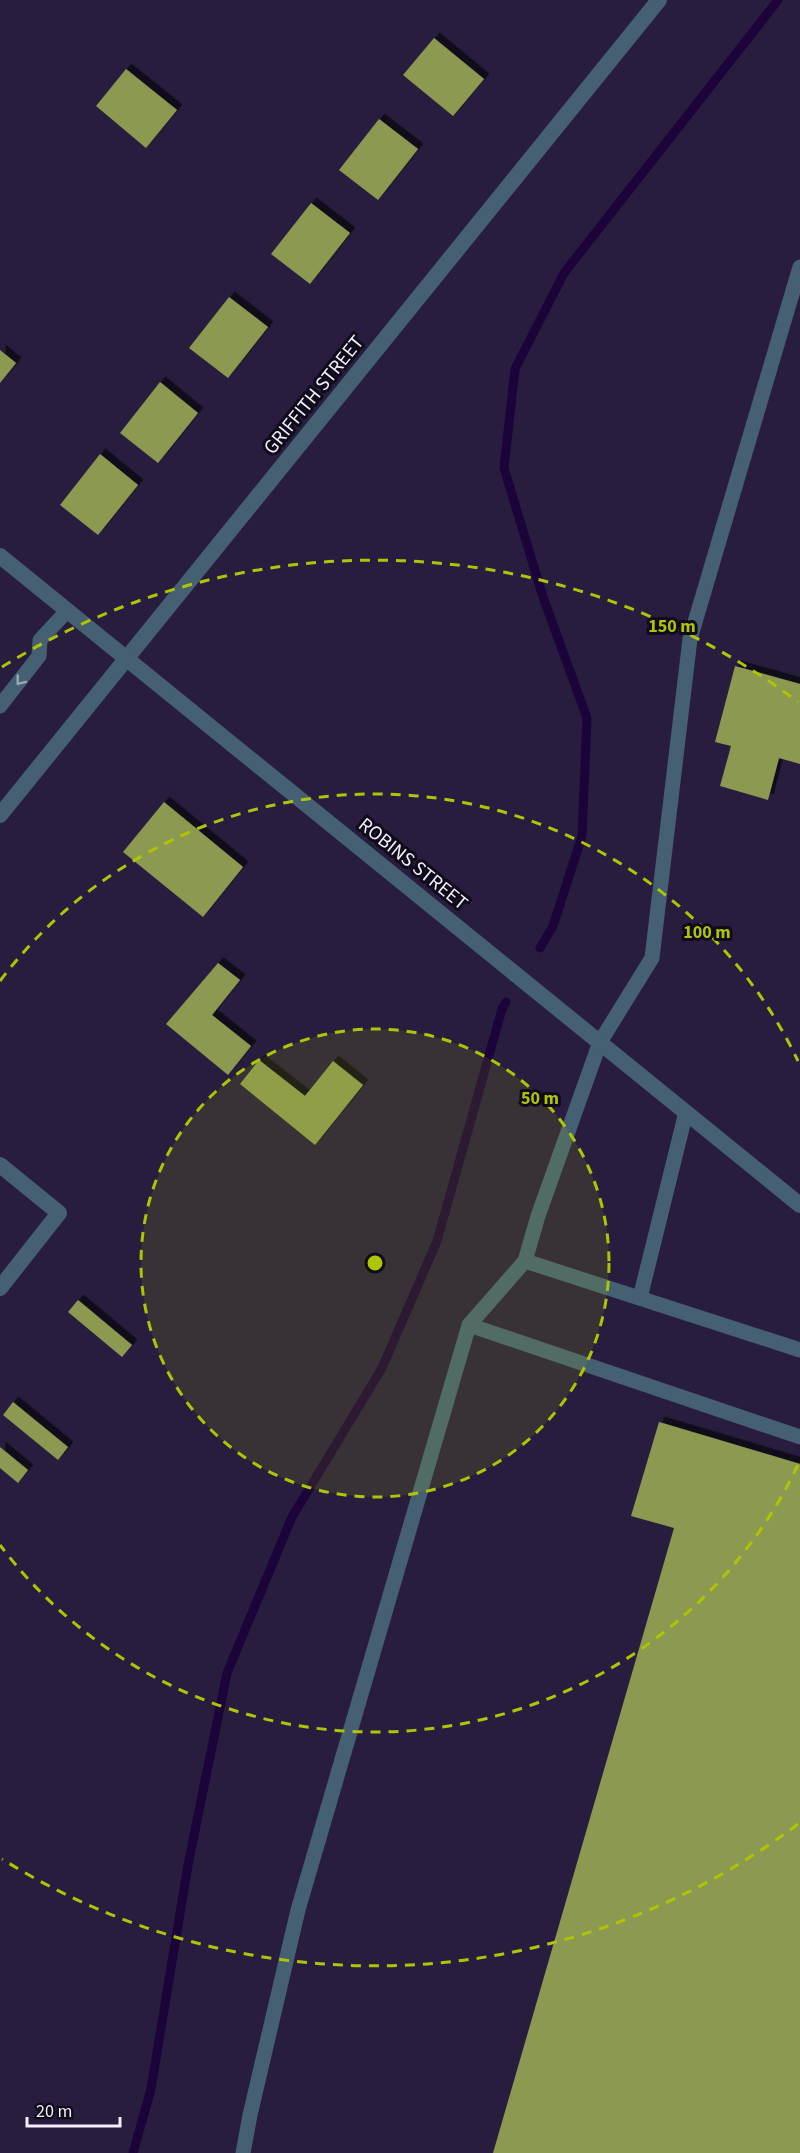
<svg xmlns="http://www.w3.org/2000/svg" width="800" height="2153" font-family="'Source Sans 3',sans-serif">
  <style>
    .lines { fill: none; stroke-linecap: round; stroke-linejoin: round }
    .stream { stroke: #1c033a; stroke-width: 9 }
    .building { fill: #8c9951; filter: url(#shadow) }
    .service { stroke: #456072; stroke-width: 15 }
    .minor { stroke: #456072; stroke-width: 16 }
    .tertiary { stroke: #456072; stroke-width: 16 }
    .oneway { stroke: #9ca8b8 }
    .ring { fill: none; stroke: #afc504; stroke-width: 3; stroke-dasharray: 10 8 }
    .labels { text-anchor: middle; dominant-baseline: central; stroke-width: 6; stroke-linejoin: round; paint-order: stroke }
    .street-label { font-size: 20px; fill: #f3effd; stroke: #0f0b19 }
    .centre { fill: #afc504; stroke: #0f0b19; stroke-width: 3 }
    .ring-label { font-size: 18px; text-anchor: middle; font-weight: bold; fill: #afc504; stroke: #0f0b19; stroke-width: 6; stroke-linejoin: round; paint-order: stroke }
  </style>
  <defs>
    <filter id="shadow"><feDropShadow dx="5.5" dy="-5.5" stdDeviation="0" flood-color="#0009"/></filter>
  </defs>
  <rect width="100%" height="100%" fill="#281d3e"/>
  <g class="lines">
    <path class="stream" d="M540,948L553,926L582,836L587,718L543,597L504,468L515,369L564,273L778,0
      M133,2153L151,2089L188,1865L227,1673L292,1517L382,1368L437,1241L502,1009L506,1002"/>
  </g>
  <path class="building" d="M434,38L484,79L453,116L403,75Z
    M126,69L177,110L146,148L96,106Z
    M379,119L418,149L378,200L339,170Z
    M311,203L350,233L310,284L271,254Z
    M229,297L268,327L228,378L189,348Z
    M0,350L16,363L0,383Z
    M160,382L198,413L158,463L120,433Z
    M100,454L138,485L98,535L60,505Z
    M735,666L800,684V764L779,758L768,800L720,786L731,746L715,742Z
    M164,802L243,867L203,917L123,852Z
    M218,963L240,980L212,1015L251,1046L228,1075L166,1024Z
    M259,1060L305,1096L333,1061L363,1085L315,1145L240,1084Z
    M78,1300L132,1345L122,1357L68,1312Z
    M13,1402L68,1447L58,1460L3,1415Z
    M659,1422L800,1464V2153H493L674,1528L631,1516Z
    M0,1447L28,1470L18,1483L0,1468Z"/>
  <g class="lines">
    <path class="service" d="M0,706L39,656L40,640L67,611
      M525,1261L800,1350
      M640,1298L686,1112
      M469,1325L800,1437
      M243,2153L250,2115L298,1910L469,1325L525,1261L538,1216L600,1042L652,958L690,639L800,267"/>
    <path class="minor" d="M0,815L659,0
      M0,1165L59,1213L0,1288"/>
    <path class="tertiary" d="M0,556L800,1205"/>
  </g>
  <defs><path id="oneway-chevron" d="M-2-3.5L2.5 0L-2 3.5" fill="none" stroke-width="1.6" stroke-linecap="round" stroke-linejoin="round" transform="scale(1.5)"/></defs>
  <use class="oneway" href="#oneway-chevron" transform="translate(20 681) rotate(128)"/>
  <circle cx="375" cy="1263" r="234" fill="#afc504" fill-opacity=".12"/>
  <g class="ring">
    <circle cx="375" cy="1263" r="234"/>
    <path d="M798 1465A469 469 0 0 1 0 1545M0 981A469 469 0 0 1 798 1061"/>
    <path d="M798 1824A703 703 0 0 1 2 1859M2 667A703 703 0 0 1 798 702"/>
  </g>
  <g class="labels">
    <g class="street-label">
      <text transform="translate(314 395) rotate(-51)">GRIFFITH STREET</text>
      <text transform="translate(413 864) rotate(39)">ROBINS STREET</text>
    </g>
  </g>
  <circle cx="375" cy="1263" r="9" class="centre"/>
  <g class="ring-label">
    <text x="672" y="632">150 m</text>
    <text x="707" y="938">100 m</text>
    <text x="540" y="1104">50 m</text>
  </g>
  <path d="M27 2117v9h93v-9" fill="none" stroke="#f3effd" stroke-width="3"/>
  <text x="36" y="2117" font-size="18" fill="#f3effd" stroke="#0f0b19" stroke-width="4.5" paint-order="stroke">20 m</text>
</svg>
